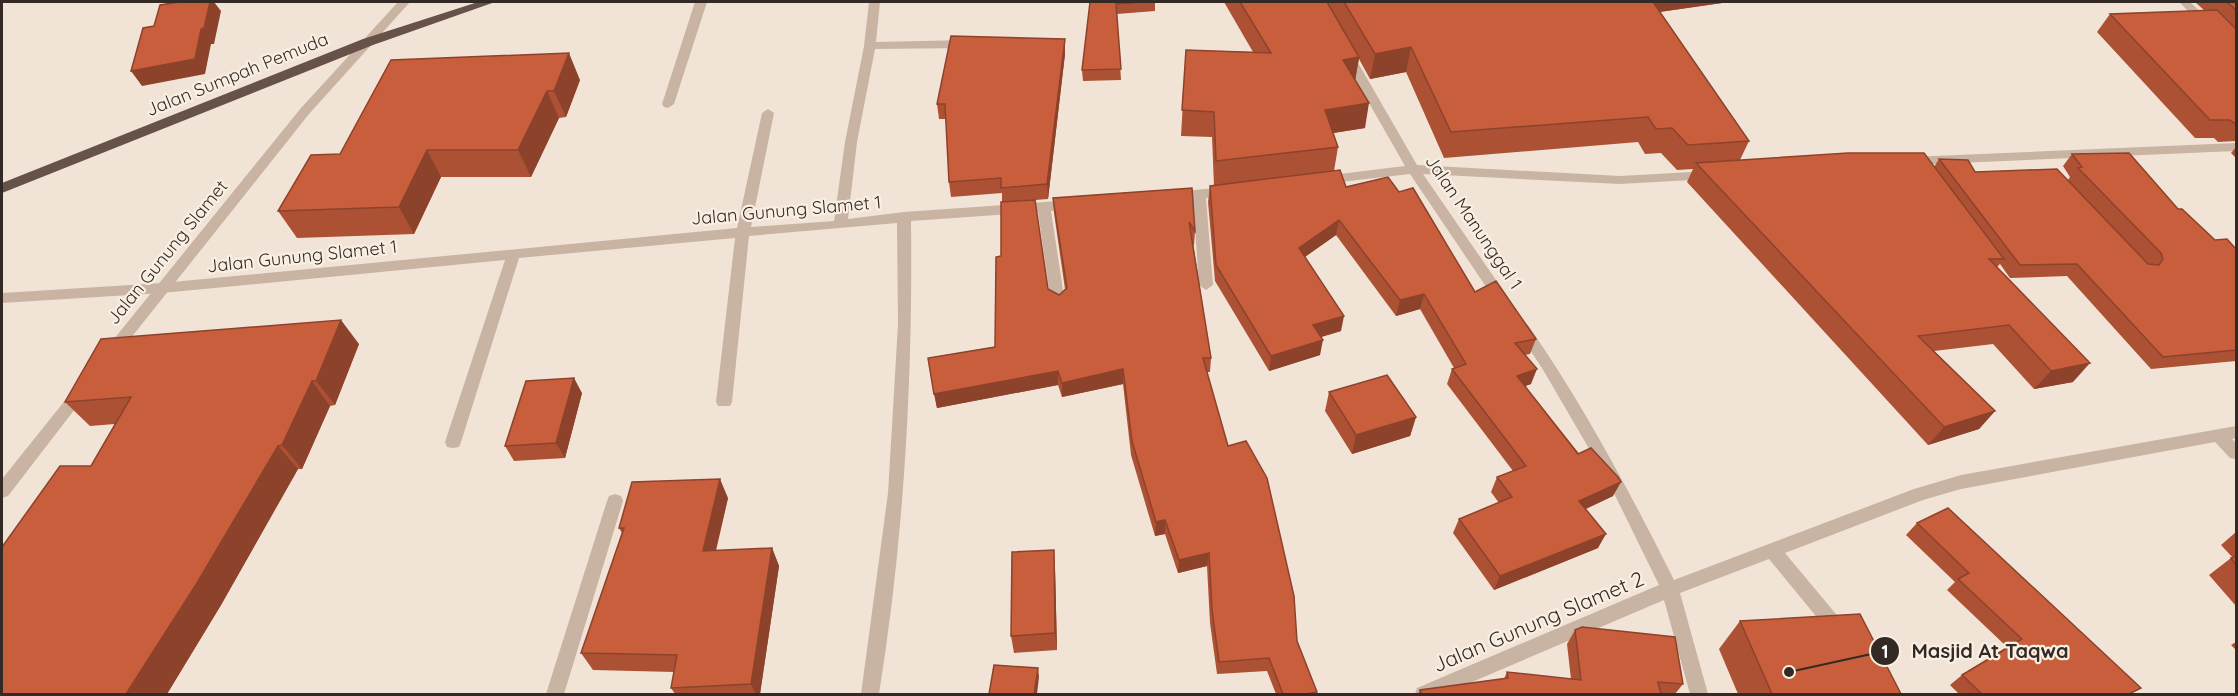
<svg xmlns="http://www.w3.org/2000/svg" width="2238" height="696" font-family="Quicksand,sans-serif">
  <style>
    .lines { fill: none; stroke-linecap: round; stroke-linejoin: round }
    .minor { fill: #c9b4a3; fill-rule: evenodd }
    .tertiary { fill: #c9b4a3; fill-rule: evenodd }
    .trunk { fill: #665248; fill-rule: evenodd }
    .wall { fill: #ad5134 }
    .shaded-wall { fill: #8d422b }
    .building { fill: #c95e3d; stroke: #8d422b; stroke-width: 1.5 }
    .labels { text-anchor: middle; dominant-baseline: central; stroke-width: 4.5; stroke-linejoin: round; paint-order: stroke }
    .street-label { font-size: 18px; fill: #342a25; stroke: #f9efe3 }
    .near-street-label { font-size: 21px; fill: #342a25; stroke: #f9efe3 }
    .leader { fill: none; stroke: #342a25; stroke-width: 2 }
    .callout-dot { fill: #342a25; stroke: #f9efe3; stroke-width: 2 }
    .mark-label { font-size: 18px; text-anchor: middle; font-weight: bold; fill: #fff }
    .callout-label { font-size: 20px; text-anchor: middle; font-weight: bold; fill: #342a25; stroke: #f9efe3; stroke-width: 4.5; stroke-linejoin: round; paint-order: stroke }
  </style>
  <rect width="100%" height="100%" fill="#f1e4d7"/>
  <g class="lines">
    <path class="minor" d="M695,2H707L674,104L668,108L664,107L662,104Z
      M869,2H880L876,42L969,40L975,44L969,48L875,49L857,142L848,219L904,212L1073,200L1080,205L1073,210L1051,211L1065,303L1058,308L1051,303L1038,212L911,221C913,380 904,538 879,694H861L888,493L898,324L897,223L749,236L732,402L730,406H718L716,402L735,238L519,258L461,442L459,447L453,448L447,447L445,442L505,260L162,293L2,303V293L162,283L737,228L762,113L768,109L774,113L751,227L834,221L845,142L864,46Z
      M2179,2H2190L2236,45V54H2232Z
      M1347,50L1353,54L1417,165L1620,176L1709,171L1716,175L1709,179L1620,184L1423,174L1509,299L1507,303H1497L1410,174L1323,184L1316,180L1323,176L1405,166L1341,54Z
      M2236,143V151L1910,165L1903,161L1910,157Z
      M1228,187L1233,188L1235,191L1233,194L1206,198L1213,285L1206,290L1199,285L1193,199L1171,202L1164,197L1171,192Z
      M1523,323L1528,325C1584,406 1630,492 1674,580L1914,489L1961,475L2236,426V438L2232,439L2236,443V459L2230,458L2215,442L1961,489L1923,500L1785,553L1846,626L1849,632L1846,638L1840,640L1834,638L1769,559L1680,593L1708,694H1690L1664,600L1444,694H1415L1417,688L1659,585L1609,483L1542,368L1516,329Z
      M615,494L621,496L623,501L564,694H546L607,501L609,496Z"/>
    <path class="tertiary" d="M398,2H410L309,114L115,358H105L102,354L105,350L301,108Z
      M80,386L85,388L88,392L85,396L8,496L2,498V479L75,388Z"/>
    <path class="trunk" d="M478,2H495L373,45L2,193V183L363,39Z"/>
  </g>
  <path class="wall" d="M1090,2H1155V11L1117,14L1121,80L1083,81L1082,70Z
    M1224,2H1729L1660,12L1749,141L1740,160L1934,167L1939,159L1975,172L2068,180L2070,177L2063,166L2072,154L2178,209L2215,240L2236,249V361L2151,369L2067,276L2010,278L2000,264L1997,267L2073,382L2034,389L1993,344L1934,351L1995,411L1979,429L1928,445L1687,182L1693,169L1677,170L1661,153L1645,154L1638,142L1444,158L1406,72L1370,79L1359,59L1355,79L1365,128L1333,133L1338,147L1334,171L1346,187L1475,292L1536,339L1530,354L1525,355L1531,384L1525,386L1613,496L1586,509L1598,548L1494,590L1453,533L1459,519L1499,503L1491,492L1497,477L1513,471L1447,384L1452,369L1454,368L1420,309L1396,316L1336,235L1305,257L1341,331L1321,337L1320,355L1269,371L1215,281L1208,202L1210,186H1214L1212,137L1181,136L1186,50L1253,52Z
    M2195,2H2236V141L2218,142L2214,138H2195L2097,32L2110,14L2205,11Z
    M1065,39V54L1048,199L1035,200L1048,289L1059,295L1065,289L1054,213L1053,198L1192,188L1195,231L1194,246L1193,244L1211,358L1210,372H1207L1228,446L1316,694H1276L1267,671L1217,674L1210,623L1207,566L1178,573L1165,534L1155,536L1131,455L1123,384L1062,397L1058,385L937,408L928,358L995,347L1001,256L1002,202V193L951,197L949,182L946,119H939L937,104Z
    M580,80L566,117L559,118L531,177H441L414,234L297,238L278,211L340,154Z
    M2236,147V158L2231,153Z
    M359,344L335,405L330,406L302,469H298L221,605L167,694H2L91,466L115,424L90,426L65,402Z
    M1329,392L1416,417L1410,436L1352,454L1325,411Z
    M582,393L565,458L514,461L505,446Z
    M728,498L716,551L772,548L779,566L760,694H675L671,688L674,672L593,670L581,653L622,533L619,528Z
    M1917,523L2132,694H1959L1950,685L1962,675L2007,647L1947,590L1955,582L1906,535Z
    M2236,532V606L2209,575L2231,558H2233L2221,545Z
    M1055,568L1057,650L1014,653L1011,636Z
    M1740,621L1901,694H1738L1719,649Z
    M1575,630L1683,684L1675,694H1418L1420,690L1504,679L1507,672L1571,679L1567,644Z
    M2236,642V650L2231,645Z"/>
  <path class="shaded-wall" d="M210,2H214L221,11L214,44H211L205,74L142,86L131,71L201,29Z
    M1642,2H1729L1637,15Z
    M1065,39V54L1048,199L1047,184Z
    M1411,47L1406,72L1370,79L1375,54Z
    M569,53L580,80L566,117L554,91Z
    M1359,57L1355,82L1343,60Z
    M547,91L559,118L531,177L518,150Z
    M1369,103L1365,128L1321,135L1325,110Z
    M427,150L441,177L414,234L399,207Z
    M1339,220L1336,235L1296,263L1299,248Z
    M1424,294L1420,309L1396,316L1400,300Z
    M1344,316L1341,331L1311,340L1313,325Z
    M341,320L359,344L335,405L316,381Z
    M1323,340L1320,355L1269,371L1271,356Z
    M2090,363L2073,382L2034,389L2051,371Z
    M1123,369V384L1062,397V383Z
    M1537,369L1531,384L1512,391L1517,376Z
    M1058,371V385L937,408L934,394Z
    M574,378L582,393L565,458L556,443Z
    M312,381L330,406L302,469L282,445Z
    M1995,411L1979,429L1928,445L1944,427Z
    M1416,417L1410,436L1352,454L1356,435Z
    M278,446L298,469L221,605L167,694H126Z
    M720,479L728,498L711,569L703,551Z
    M1621,482L1613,496L1572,515L1579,501Z
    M1165,520V534L1155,536L1156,522Z
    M1606,534L1598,548L1494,590L1500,576Z
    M772,548L779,566L760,694H756L751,684Z
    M1054,550L1055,568L1057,650L1055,633Z
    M1209,553L1207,566L1178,573L1179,560Z
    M1038,668L1039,677L1037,694H1034Z"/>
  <path class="building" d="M179,2H210L204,28L201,29L195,59L131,71L143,28L154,26L160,5Z
    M1090,2H1142L1116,4L1121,69L1082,70Z
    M1240,2H1327L1359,57L1343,60L1369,103L1325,110L1338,147L1216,161L1214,112L1182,110L1186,50L1271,53Z
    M1344,2H1653L1749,141L1688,145L1672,128L1656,129L1648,117L1451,132L1411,47L1375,54Z
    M2227,2H2236V10Z
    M2217,10L2236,29V123H2234L2230,120H2210L2110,14Z
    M951,36L1065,39L1047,184L1001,188V178L949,182L945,104H937Z
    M569,53L554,91H547L518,150H427L399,207L278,211L311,155L340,154L391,60Z
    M1848,153H1924L2004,259H1989L2090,363L2051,371L2009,325L1918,336L1995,411L1944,427L1696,163Z
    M2129,153L2178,209H2182L2215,240L2227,239L2236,249V350L2163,357L2077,264L2020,265L1939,159L1968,160L1975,172L2057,169L2148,264L2159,265L2163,259L2161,253L2078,168L2082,167L2072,154Z
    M1340,170L1346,187L1388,177L1399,192L1413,188L1475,292L1496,281L1536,339L1515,343L1537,369L1517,376L1578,454L1591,448L1618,477L1621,482L1579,501L1606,534L1500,576L1459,519L1512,497L1497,477L1526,466L1452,369L1466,364L1424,294L1400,300L1339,220L1299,248L1344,316L1313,325L1323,340L1271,356L1216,265L1210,186Z
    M1192,188L1195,231L1189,222L1211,358H1203L1228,446L1246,441L1267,478L1294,596L1297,641L1317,692L1306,694H1283L1269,658L1219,662L1212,610L1209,553L1179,560L1165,520L1156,522L1132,441L1123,369L1062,383L1058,371L934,394L928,358L995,347L996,257L1001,256V202L1035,200L1048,289L1059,295L1067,288L1053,198Z
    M341,320L316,381H312L282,445L278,446L197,583L126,694H2V547L60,466H91L131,397L65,402L101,339Z
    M1387,375L1416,417L1356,435L1329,392Z
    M574,378L556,443L505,446L526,381Z
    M720,479L703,551L772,548L751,684L671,688L677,655L581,653L624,528H619L632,482Z
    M1948,508L2141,688L2129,694H1982L1962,675L2022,639L1958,579L1969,573L1917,523Z
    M1054,550L1055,633L1011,636L1012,552Z
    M2236,557V565L2231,558Z
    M1860,614L1901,694H1772L1740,621Z
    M1582,627L1675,637L1683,684L1658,682L1661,694H1421L1420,690L1508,678L1507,672L1581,680L1575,630Z
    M994,665L1038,668L1034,694H989Z"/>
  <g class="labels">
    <g class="street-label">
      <text transform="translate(237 74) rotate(-22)">Jalan Sumpah Pemuda</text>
      <text transform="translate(786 210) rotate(-5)">Jalan Gunung Slamet 1</text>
      <text transform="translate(1474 222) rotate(56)">Jalan Manunggal 1</text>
      <text transform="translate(167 252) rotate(-51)">Jalan Gunung Slamet</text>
      <text transform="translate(302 256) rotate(-6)">Jalan Gunung Slamet 1</text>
    </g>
    <g class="near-street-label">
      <text transform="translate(1538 621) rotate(-23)">Jalan Gunung Slamet 2</text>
    </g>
  </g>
  <path class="leader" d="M1789 672L1885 651"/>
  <g class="callout-dot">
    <circle cx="1789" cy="672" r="6"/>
    <circle cx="1885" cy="651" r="15"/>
  </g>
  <g class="mark-label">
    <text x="1885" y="658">1</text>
  </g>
  <g class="callout-label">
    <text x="1990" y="658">Masjid At Taqwa</text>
  </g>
  <rect width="2238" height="696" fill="none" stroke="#342a25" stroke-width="6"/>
</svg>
